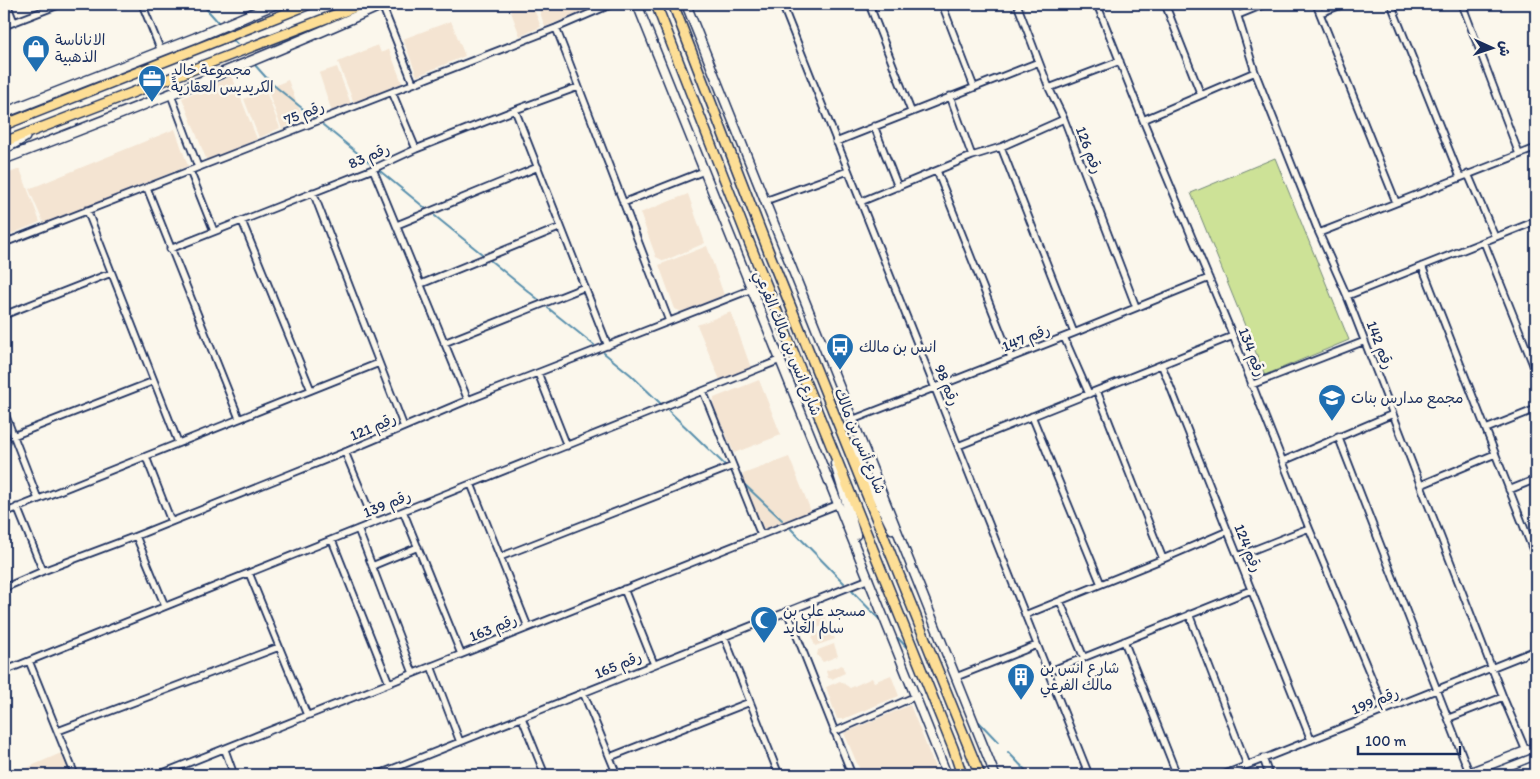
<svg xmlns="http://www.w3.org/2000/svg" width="1540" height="779" font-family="Itim,'Playpen Sans Arabic',sans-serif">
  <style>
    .built { fill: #f4e4d2 }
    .green { fill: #cde297; stroke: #74887a }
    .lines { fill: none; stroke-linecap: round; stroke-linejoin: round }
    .stream { stroke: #5990ad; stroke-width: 2 }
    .minor-casing { stroke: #1b2f5e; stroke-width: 9 }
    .tertiary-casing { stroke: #1b2f5e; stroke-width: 11 }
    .secondary-casing { stroke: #1b2f5e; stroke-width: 12 }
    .primary-casing { stroke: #1b2f5e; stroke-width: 12 }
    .minor { stroke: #fbf7ec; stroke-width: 5.5 }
    .tertiary { stroke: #fbf7ec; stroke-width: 8 }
    .secondary { stroke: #fbf7ec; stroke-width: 9 }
    .primary { stroke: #fdde96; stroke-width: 9 }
    .labels { text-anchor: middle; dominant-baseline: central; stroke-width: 5; stroke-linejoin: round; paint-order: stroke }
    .poi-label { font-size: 15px; fill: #1b2f5e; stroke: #fbf7ec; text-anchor: start }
    .street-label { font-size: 15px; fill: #1b2f5e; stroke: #fbf7ec }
  </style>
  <rect width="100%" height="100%" fill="#fbf7ec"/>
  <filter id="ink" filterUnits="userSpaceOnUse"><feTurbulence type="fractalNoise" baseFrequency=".02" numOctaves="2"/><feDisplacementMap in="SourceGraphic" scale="10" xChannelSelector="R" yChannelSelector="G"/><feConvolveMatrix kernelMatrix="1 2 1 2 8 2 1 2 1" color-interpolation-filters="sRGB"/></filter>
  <g filter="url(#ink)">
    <path class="built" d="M508,4H532L541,27L520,36Z
      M537,4H601L545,27Z
      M451,21L465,56L417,76L403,39Z
      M378,45L381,53L389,49L402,83L354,103L338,62Z
      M337,67L351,104L332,112L319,73Z
      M232,76L257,139L225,153L224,155L207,161L182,98Z
      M288,80L303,119L282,129L267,89Z
      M265,89L280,128L259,138L244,99Z
      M175,129L188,166L44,224L29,189Z
      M20,169L40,222L4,237V175Z
      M688,194L705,243L664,261L656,257L640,213Z
      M707,246L724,295L682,312L675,309L659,265Z
      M731,312L751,368L720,380L697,325Z
      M759,380L781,435L734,453L713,405L714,398Z
      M789,457L811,511L764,529L743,482V474Z
      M824,612L828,624L809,631L805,622L809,618Z
      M831,628L835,639L815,646L812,638L815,634Z
      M834,644L838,656L823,662L817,655L818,650Z
      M842,665L845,673L832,679L828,678L826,671Z
      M891,675L899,696L843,719H837L826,687L840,681L850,688L872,678L874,682Z
      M910,705L938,775H862L844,733Z
      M61,753L70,775H11Z"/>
    <path class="green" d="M1275,158L1349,340L1265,375L1191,193Z"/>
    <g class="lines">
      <path class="stream" d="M202,4L219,23
        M232,39L237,44
        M254,64L271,83L313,117
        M323,125L371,164
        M380,171L425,208
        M435,216L482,254
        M491,261L539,300
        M548,308L594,345
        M604,353L631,375L660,403
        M669,411L724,464
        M745,485L782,520
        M791,529L844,583
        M852,591L880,620
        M898,638L909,650
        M979,722L998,742
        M1008,752L1030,775"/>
      <defs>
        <path id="minor" d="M7,4L14,22
          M142,4L161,51
          M782,4L1089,775
          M869,4L911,111
          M942,4L974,87
          M1017,4L1049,88L1064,119L1136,307
          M1097,4L1143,120L1233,336L1309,528L1385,710
          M1165,4L1201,95
          M1234,4L1255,72L1319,233L1347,296L1503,697L1526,751
          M1316,4L1396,202
          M1391,4L1460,177
          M1462,4L1519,154
          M382,5L413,83
          M1320,13L1344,4
          M1238,15L1265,4
          M4,26L61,4
          M556,28L669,321
          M1049,88L1120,61
          M392,92L416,149
          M171,95L198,167
          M950,96L972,156
          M515,110L608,346
          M1143,120L1255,72
          M874,126L898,187
          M836,142L1039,62
          M1001,147L1074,333
          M373,169L468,400
          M190,171L214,231
          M937,171L1011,358
          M1468,174L1495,237
          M147,188L239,418
          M313,192L404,427
          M765,201L848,171
          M860,202L972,156L1001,147L1064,119
          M623,203L704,171
          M87,210L178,442
          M242,221L311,390
          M397,225L538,167
          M1319,233L1536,148
          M1484,242L1536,372
          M4,243L556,28L612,4
          M170,249L373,169L416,149L515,110L578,87
          M1422,266L1536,558
          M421,284L561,227
          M1347,296L1536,221
          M4,315L111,273
          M1064,337L1089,394
          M444,343L585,287
          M1162,366L1311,740
          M538,373L567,446
          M1251,385L1365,341
          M703,391L761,535
          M1097,391L1163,559
          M4,411L38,499
          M1032,416L1101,584
          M852,420L1074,333L1209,278
          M1486,429L1536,409
          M13,436L154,381
          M1338,436L1469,772
          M958,446L1233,336
          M345,452L374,522
          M146,457L171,521
          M1283,461L1393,414
          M471,484L528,627
          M1421,485L1495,454
          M1509,490L1536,479
          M17,507L43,571
          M403,511L461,654
          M4,513L379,363
          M358,529L413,673
          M136,536L165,606
          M332,540L389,683
          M1238,556L1309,528
          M500,557L733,466
          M372,566L418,547
          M249,573L307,715
          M4,588L43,571L136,536L345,452L468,400L752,289
          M624,589L654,664
          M1060,601L1084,658
          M787,611L852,775
          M1189,614L1247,765
          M1025,615L1163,559L1228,531
          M724,636L779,775
          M1124,641L1177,775
          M29,661L75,775
          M431,666L460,742
          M4,671L780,360
          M1048,672L1251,590
          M956,677L1037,645
          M583,692L617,775
          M522,718L545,775
          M1449,718L1503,697
          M58,731L279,647
          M834,732L916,696
          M225,750L234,775
          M610,757L750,702
          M1263,758L1269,775
          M158,775L839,504
          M377,775L869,579
          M1223,775L1536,650"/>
        <path id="tertiary" d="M637,4L947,775
          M686,4L995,775
          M853,450L892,529
          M835,464L856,535
          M1463,775L1536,747
          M1511,775L1536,765"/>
        <path id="secondary" d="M4,113L195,38L275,4
          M4,149L25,137
          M4,159C132,110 259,60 384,4"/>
        <path id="primary" d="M656,4L751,247L953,748L962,775
          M673,4L770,255L980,775
          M4,125L310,4
          M4,142L363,4"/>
      </defs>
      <use href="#minor" class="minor-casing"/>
      <use href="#tertiary" class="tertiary-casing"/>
      <use href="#secondary" class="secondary-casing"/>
      <use href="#primary" class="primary-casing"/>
      <use href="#minor" class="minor"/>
      <use href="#tertiary" class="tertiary"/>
      <use href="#secondary" class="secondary"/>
      <use href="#primary" class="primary"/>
    </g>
  </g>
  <defs>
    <symbol id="shop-pin" viewBox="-11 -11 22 30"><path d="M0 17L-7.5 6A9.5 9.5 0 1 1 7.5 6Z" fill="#1f6fb2" stroke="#fbf7ec"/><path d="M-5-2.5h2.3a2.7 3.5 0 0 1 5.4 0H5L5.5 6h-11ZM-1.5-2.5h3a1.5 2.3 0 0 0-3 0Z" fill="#fff"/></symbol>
    <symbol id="office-pin" viewBox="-11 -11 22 30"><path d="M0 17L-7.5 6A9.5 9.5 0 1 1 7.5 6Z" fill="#1f6fb2" stroke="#fbf7ec"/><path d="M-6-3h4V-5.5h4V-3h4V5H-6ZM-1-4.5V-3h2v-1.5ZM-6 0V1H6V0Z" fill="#fff"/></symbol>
    <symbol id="bus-pin" viewBox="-11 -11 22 30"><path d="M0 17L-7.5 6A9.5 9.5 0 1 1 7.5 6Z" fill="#1f6fb2" stroke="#fbf7ec"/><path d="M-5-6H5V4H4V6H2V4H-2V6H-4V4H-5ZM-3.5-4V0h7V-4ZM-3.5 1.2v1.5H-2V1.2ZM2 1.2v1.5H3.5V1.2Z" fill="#fff"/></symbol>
    <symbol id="school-pin" viewBox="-11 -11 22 30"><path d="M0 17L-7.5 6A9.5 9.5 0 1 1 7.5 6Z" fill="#1f6fb2" stroke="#fbf7ec"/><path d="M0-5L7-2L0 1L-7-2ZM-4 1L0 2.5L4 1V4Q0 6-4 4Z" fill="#fff"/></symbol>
    <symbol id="mosque-pin" viewBox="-11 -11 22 30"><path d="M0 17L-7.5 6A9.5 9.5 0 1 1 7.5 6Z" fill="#1f6fb2" stroke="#fbf7ec"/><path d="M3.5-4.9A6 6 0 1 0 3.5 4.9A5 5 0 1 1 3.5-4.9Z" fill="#fff"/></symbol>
    <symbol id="building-pin" viewBox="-11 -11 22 30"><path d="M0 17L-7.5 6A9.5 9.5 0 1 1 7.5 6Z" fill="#1f6fb2" stroke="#fbf7ec"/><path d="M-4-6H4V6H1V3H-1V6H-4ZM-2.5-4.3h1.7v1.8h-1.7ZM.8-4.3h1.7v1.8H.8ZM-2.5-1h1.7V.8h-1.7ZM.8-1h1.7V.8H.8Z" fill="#fff"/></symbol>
  </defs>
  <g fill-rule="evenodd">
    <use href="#shop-pin" x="20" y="33" width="32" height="43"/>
    <use href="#office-pin" x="136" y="63" width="32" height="43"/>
    <use href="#bus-pin" x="824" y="331" width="32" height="43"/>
    <use href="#school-pin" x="1316" y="382" width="32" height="43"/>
    <use href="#mosque-pin" x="748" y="604" width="32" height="43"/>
    <use href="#building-pin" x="1005" y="661" width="32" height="43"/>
  </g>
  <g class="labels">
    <g class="poi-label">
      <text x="55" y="40">الاناناسة<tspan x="55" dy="17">الذهبية</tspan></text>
      <text x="171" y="70">مجموعة خالد<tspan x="171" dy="17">الكريديس العقاريةً</tspan></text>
      <text x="859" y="347">انس بن مالك</text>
      <text x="1351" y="398">مجمع مدارس بنات</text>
      <text x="783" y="611">مسجد علي بن<tspan x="783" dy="17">سالم العايد</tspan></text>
      <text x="1040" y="668">شارع انس بن<tspan x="1040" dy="17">مالك الفرعي</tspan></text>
    </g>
    <g class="street-label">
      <text transform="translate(304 113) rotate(-21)">رقم 75</text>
      <text transform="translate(1089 150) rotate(69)">رقم 126</text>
      <text transform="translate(369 156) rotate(-23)">رقم 83</text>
      <text transform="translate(1026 338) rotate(-22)">رقم 147</text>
      <text transform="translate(788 343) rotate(68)">شارع انس بن مالك الفرعي</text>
      <text transform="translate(1380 345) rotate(69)">رقم 142</text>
      <text transform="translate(1252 352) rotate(69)">رقم 134</text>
      <text transform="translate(947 385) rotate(68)">رقم 98</text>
      <text transform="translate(373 427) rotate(-23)">رقم 121</text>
      <text transform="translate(860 441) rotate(68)">شارع أنس بن مالك</text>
      <text transform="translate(387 504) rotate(-22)">رقم 139</text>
      <text transform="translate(1248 548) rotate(68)">رقم 124</text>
      <text transform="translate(493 628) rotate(-22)">رقم 163</text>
      <text transform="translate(618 665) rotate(-22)">رقم 165</text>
      <text transform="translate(1375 701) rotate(-22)">رقم 199</text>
    </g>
  </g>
  <rect width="1540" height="779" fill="none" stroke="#fbf7ec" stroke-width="20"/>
  <rect x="10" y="10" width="1520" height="759" fill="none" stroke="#1b2f5e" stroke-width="2" filter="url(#ink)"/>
  <g transform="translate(1492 48) rotate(93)" stroke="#fbf7ec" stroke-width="4" paint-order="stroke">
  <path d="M0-4L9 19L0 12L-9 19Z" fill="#1b2f5e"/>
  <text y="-8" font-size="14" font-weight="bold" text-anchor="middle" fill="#1b2f5e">ش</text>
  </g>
  <path d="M1358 746v8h102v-8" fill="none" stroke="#1b2f5e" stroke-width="2.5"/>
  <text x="1365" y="746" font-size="15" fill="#1b2f5e" stroke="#fbf7ec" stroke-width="4" paint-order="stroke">100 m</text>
</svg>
